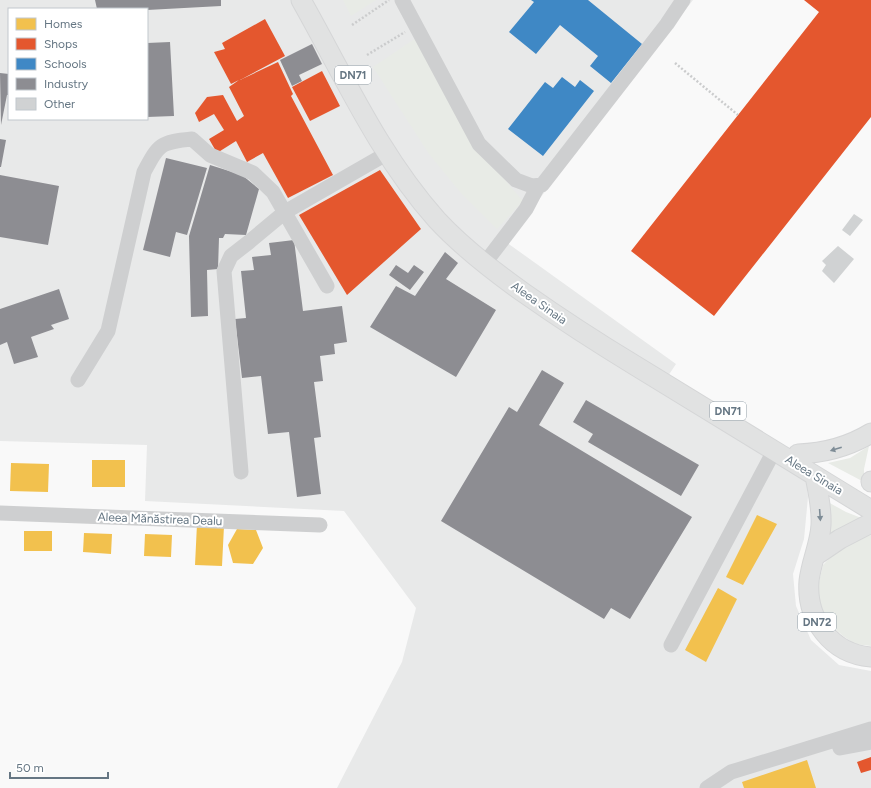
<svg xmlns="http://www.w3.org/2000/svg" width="871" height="788" font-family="Figtree,sans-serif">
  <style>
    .built { fill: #e8e9e9; fill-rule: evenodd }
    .green { fill: #e8ebe6 }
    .homes { fill: #f2c14e }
    .shops { fill: #e4572e }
    .schools { fill: #3f88c5 }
    .industry { fill: #8d8d92 }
    .building { fill: #d0d2d3 }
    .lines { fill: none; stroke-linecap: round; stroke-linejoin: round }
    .major-casing { stroke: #d5d6d7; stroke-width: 21 }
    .path { stroke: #cbcccd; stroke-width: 2.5; stroke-dasharray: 2 2; stroke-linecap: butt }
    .minor { stroke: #cecfd0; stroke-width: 15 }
    .major { stroke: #e1e2e2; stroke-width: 19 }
    .oneway { fill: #7e8c96 }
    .labels { text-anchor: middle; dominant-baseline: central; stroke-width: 4; stroke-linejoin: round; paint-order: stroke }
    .shield { fill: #fff; stroke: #939fa8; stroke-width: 1 }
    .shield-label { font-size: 11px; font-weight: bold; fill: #657683 }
    .street-label { font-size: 12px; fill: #657683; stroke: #fff }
  </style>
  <rect width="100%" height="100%" fill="#f9f9f9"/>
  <path class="built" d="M0,0H693L506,242L676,364L660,388L802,470L807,484L808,497L804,539L793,574L796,606L811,640L839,665L871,671V788H337L402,662L416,608L344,511L145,501L147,445L0,441ZM9,9H147V119H9Z"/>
  <path class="green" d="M343,0H376L351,16Z
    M416,38L482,153L523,201L497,229L461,193L429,154L373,67Z
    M869,446L864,469V482L828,463L850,458Z
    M826,501L846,512L864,519L824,541Z
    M871,535V646L855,644L843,636L832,626L823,612L817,590L823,565L839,548L863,536Z"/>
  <path class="homes" d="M92,460H125V487H92Z
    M11,463L49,464L48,492L10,491Z
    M757,515L777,524L743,585L726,577Z
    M197,524L224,526L222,566L195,565Z
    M237,529L256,530L263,548L253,564L233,563L228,545Z
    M24,531H52V551H24Z
    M84,533L112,534L111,554L83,552Z
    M145,534L172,535L171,557L144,556Z
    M718,588L737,599L706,662L685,650Z
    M807,760L816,788H744L742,782Z"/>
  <path class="shops" d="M804,0H871V117L714,316L631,251L819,12Z
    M265,19L285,56L240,80L278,62L293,94L291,96L333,175L288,198L263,153L247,162L236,141L217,153L209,139L224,130L214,114L199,122L195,113L207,97L223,95L237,121L244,116L229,87L239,80L231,84L214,52L225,49L222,43Z
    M322,71L340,106L310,121L292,87Z
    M380,170L421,229L347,295L299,215Z
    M871,757V770L861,773L857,762Z"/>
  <path class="schools" d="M531,0H588L642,44L611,83L590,66L598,56L560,25L536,54L509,32L534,2Z
    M562,77L575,87L580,80L594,91L543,156L508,129L545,82L553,88Z"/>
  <path class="industry" d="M95,0H221V6L147,10V9H97Z
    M170,42L174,116L147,117V43Z
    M312,44L322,64L299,75L302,81L292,86L280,60Z
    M0,73L9,74V95H7L1,125Z
    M0,139L6,140L1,167H0Z
    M166,158L207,168L187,235L176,232L170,257L143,250Z
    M210,165L242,175L259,189L246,235L225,234L223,238H219L218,269L207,270L208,316L191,317L189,236Z
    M0,175L59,186L48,245L0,237Z
    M294,240L303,311L342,306L347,342L334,344L335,354L320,356L323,381L314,382L321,437L314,438L321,494L297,497L289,432L268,434L261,376L242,378L235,319L246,318L241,271L254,270L252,257L271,255L269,243Z
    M445,252L458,263L446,279L496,310L456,377L370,327L396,286L415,296Z
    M396,265L408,273L414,265L424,272L410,290L389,275Z
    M59,289L69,319L51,325L54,329L31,337L38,357L14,364L7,342L0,345V309Z
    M542,370L564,383L539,425L692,517L630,619L611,608L604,619L441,521L509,407L517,412Z
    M586,400L699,465L681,496L588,442L593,434L573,422Z"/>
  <path class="building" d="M854,214L863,220L850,236L842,230Z
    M838,246L854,259L834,283L822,271L826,265L822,261Z"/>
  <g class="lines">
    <defs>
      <path id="major" d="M301,0C344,76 379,155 437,220C463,248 493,271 524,293C561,319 598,343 636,366C714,414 792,462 871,510
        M798,454C825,453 848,447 871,433
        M815,476C818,492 822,508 821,525C820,544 811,562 809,581C806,620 832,654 871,657
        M871,481V482
        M815,556L840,539L871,523"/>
    </defs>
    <use href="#major" class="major-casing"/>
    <path class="path" d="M352,25L389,0
      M367,55L405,32
      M675,63L738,115"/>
    <path class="minor" d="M402,0L479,144L516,180L532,186L542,185L667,24L683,0
      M491,255L526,209L538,186
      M78,380L108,331L144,172C159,144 160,142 192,139L210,155L253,173L273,192L327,286
      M241,472L224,271L231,256L249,242L285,212L386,154
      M0,513L320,525
      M671,645L774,451
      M840,748L871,742
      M707,788L731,772L871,729"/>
    <use href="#major" class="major"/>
  </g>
  <defs><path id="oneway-solid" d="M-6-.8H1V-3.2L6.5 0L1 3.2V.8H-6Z"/></defs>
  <g class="oneway">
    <use href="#oneway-solid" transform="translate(836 449) rotate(163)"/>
    <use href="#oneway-solid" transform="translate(820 515) rotate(86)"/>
  </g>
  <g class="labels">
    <g class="shield">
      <rect x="335" y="66" width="36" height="18" rx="3"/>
      <rect x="710" y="402" width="36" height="18" rx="3"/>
      <rect x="798" y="613" width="38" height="18" rx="3"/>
    </g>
    <g class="shield-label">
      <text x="353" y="75">DN71</text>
      <text x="728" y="411">DN71</text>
      <text x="817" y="622">DN72</text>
    </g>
    <g class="street-label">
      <text transform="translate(539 303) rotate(35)">Aleea Sinaia</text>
      <text transform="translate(814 475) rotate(31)">Aleea Sinaia</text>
      <text transform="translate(160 519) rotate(2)">Aleea Mănăstirea Dealu</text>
    </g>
  </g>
  <rect x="8" y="8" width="140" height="112" fill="#ffffff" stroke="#c1c8cd"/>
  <rect x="16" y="18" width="20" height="12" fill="#f2c14e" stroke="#c1c8cd"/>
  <text x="44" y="28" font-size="12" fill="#657683">Homes</text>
  <rect x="16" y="38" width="20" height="12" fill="#e4572e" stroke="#c1c8cd"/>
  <text x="44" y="48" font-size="12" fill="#657683">Shops</text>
  <rect x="16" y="58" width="20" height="12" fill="#3f88c5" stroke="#c1c8cd"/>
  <text x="44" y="68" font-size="12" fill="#657683">Schools</text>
  <rect x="16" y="78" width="20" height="12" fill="#8d8d92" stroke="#c1c8cd"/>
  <text x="44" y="88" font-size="12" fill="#657683">Industry</text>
  <rect x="16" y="98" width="20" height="12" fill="#d0d2d3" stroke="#c1c8cd"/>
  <text x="44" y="108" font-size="12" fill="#657683">Other</text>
  <path d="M10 772v6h98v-6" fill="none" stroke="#657683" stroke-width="2"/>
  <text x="16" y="772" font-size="12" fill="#657683" stroke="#ffffff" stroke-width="3" paint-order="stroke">50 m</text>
</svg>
